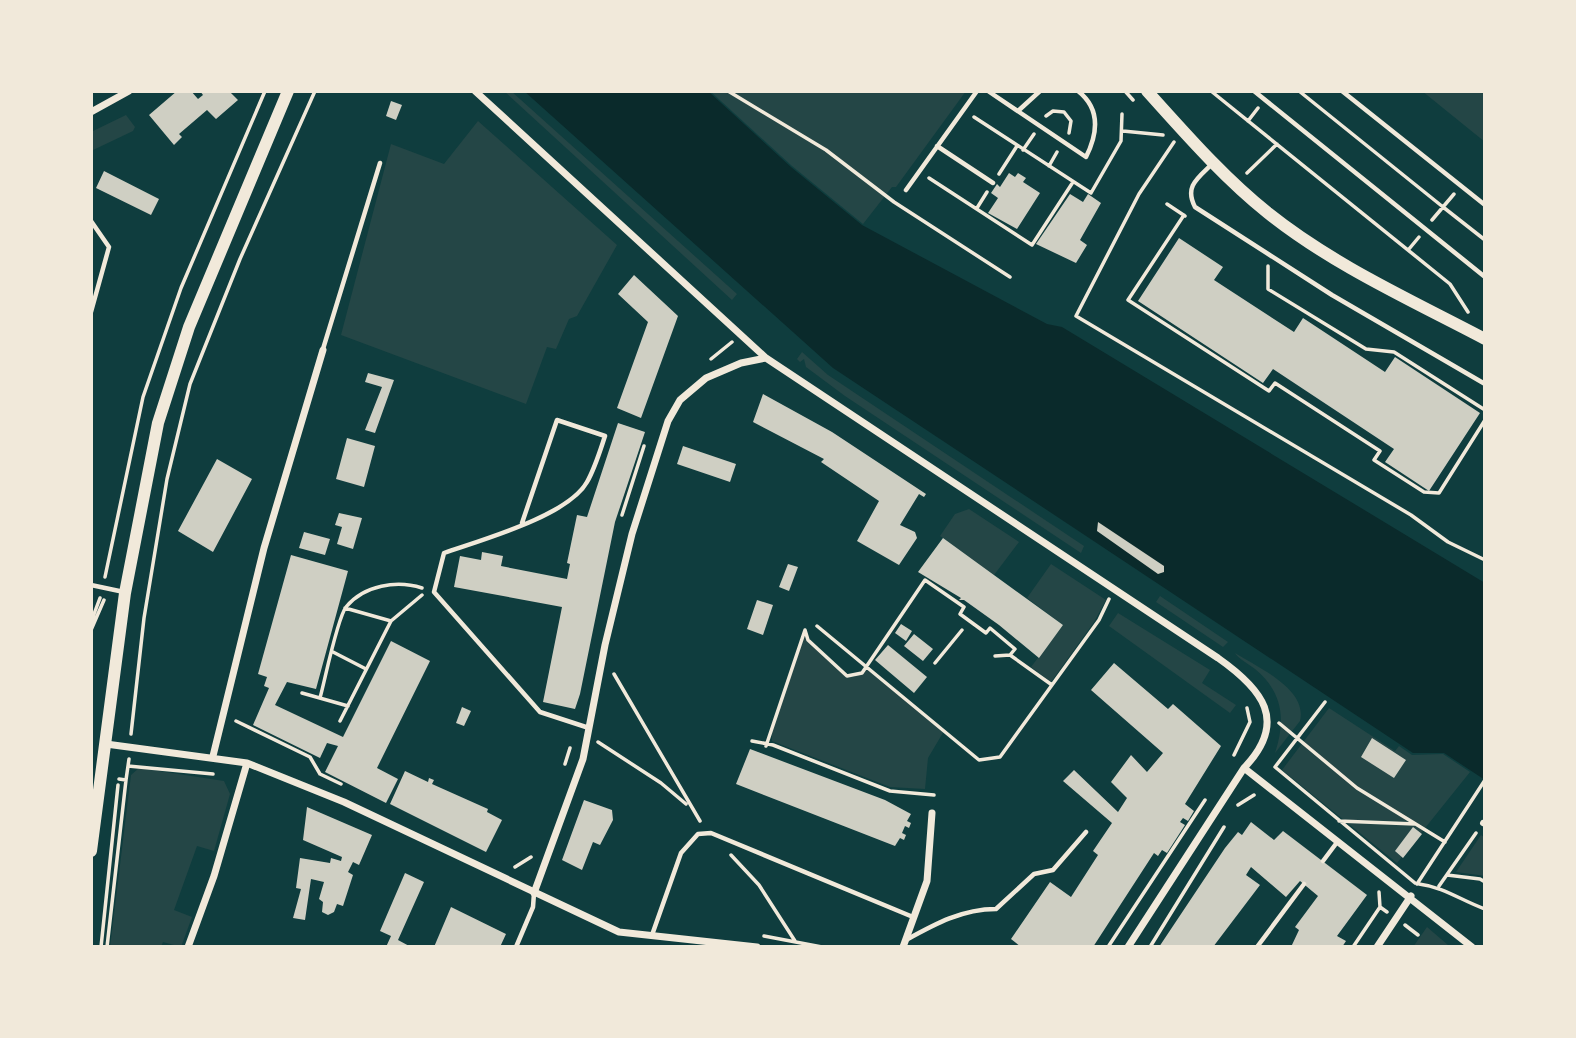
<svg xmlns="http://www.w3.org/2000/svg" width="1576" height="1038" font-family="'Titillium Web',sans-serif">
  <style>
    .green { fill: #244646 }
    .water { fill: #0a2a2b }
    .building { fill: #cfcfc3 }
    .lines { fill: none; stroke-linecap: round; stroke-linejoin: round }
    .path { stroke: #f1e9da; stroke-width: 3.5 }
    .service { stroke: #f1e9da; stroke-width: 4.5 }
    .pedestrian { stroke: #f1e9da; stroke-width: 6 }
    .minor { stroke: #f1e9da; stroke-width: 7 }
    .tertiary { stroke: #f1e9da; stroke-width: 12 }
    .secondary { stroke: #f1e9da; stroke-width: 12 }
  </style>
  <rect width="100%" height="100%" fill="#0f3d3e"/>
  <path class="green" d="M504,91H511L737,294L732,300Z
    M710,91H966L896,187H892L863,224L792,166Z
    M1422,91H1485V142Z
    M126,115L135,127L133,131L91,151V132Z
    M478,121L617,245L577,316L569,319L556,349L547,347L526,404L341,335L391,144L444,164Z
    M802,352L828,375L1084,546L1081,553L845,396L806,367L804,359L800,362L797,359Z
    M969,509L1019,542L994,575L940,536L955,514Z
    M1051,564L1106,600L1094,622L1051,682L1031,667L1063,625L1027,598Z
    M1160,596L1228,642L1223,647L1156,602Z
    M1118,613L1210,670L1202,683L1236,705L1230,713L1109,626Z
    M805,630L808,640L847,676L854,677L866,667L944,731L928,758L925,789L890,787L772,741V727Z
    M1235,653C1257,667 1308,689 1300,721L1275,753C1286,720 1283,692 1255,669C1248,664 1238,658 1235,653Z
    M1329,708L1395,751L1399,746L1412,755L1443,754L1470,772L1397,863L1282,770Z
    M139,768L224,781L230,794L214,851L197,846L174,910L192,917L181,947L163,942L161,947H110L131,775Z
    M1481,835L1485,838V876L1456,872Z
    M1427,927L1448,945L1447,947H1413Z"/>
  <path class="water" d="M524,91H708L791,167L862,225L1047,324L1062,327L1485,583V780L1444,753H1413L833,368Z"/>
  <path class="building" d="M177,91H191L198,99L203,95L200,91H229L238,100L216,119L207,110L179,134L182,137L174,145L149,115Z
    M391,101L402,105L396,120L386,116Z
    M104,171L159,199L151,215L96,188Z
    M1009,173L1015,177L1018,173L1026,178L1023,182L1040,193L1017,229L988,213L998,198L991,193L997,184L1000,187Z
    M1070,194L1083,202L1088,194L1101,203L1080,240L1087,245L1076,263L1036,244Z
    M1179,238L1223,267L1214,280L1294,332L1303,318L1385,372L1395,357L1480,413L1429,491L1385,462L1394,449L1273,369L1263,383L1138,301Z
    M634,275L678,316L641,418L617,408L648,322L618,294Z
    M368,373L394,380L375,433L365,430L382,387L365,382Z
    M763,394L832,432L926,494L924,497L919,494L900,525L915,532L917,538L899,565L857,541L879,501L821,462L824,459L753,422Z
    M618,423L645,432L615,522L580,694L575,709L543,702L562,607L454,587L460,556L481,560L482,552L503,556L501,566L567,579L570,564L567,563L577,515L587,517Z
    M347,438L375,446L364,487L336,479Z
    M683,446L736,464L730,482L677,464Z
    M217,459L252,479L213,552L178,531Z
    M339,513L362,518L353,549L337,544L342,527L335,525Z
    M1098,522L1164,566V572L1158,574L1097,531Z
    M304,532L330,539L325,555L299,548Z
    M943,538L1063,625L1039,658L999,625L964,600H959L961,598L918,572Z
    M291,555L348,571L316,689L287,682L275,705L343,737L391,641L430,661L377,768L398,779L386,803L325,772L338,746L327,743L320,758L253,725L269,688L264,686L267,677L258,674Z
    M788,564L798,567L789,591L779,587Z
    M757,600L773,605L763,635L747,629Z
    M901,624L912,631L906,641L895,633Z
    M914,634L933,649L923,661L904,646Z
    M888,645L927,677L914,693L875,660Z
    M1114,663L1168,709L1173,704L1221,746L1185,804L1194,811L1188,821L1183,818L1180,822L1185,825L1167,853L1162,850L1158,856L1154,853L1093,947H1021L1011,939L1050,882L1071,897L1098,855L1093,851L1112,823L1063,781L1074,770L1118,812L1127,798L1111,782L1131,755L1147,772L1163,753L1091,690Z
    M462,707L471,711L464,726L456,723Z
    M1372,738L1406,760L1394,778L1361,757Z
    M750,749L885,800L911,814L907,821L911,823L909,828L905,826L902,833L906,835L904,840L900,838L895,846L736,784Z
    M405,771L428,782L429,778L434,780L432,784L488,809L487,812L502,820L486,852L390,804Z
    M584,800L612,810L613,820L600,845L593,842L582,870L562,860Z
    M307,807L372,835L359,865L353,862L348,872L353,875L343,906L337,904L334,912L328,915L322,912L323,902L319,899L324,882L311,879L305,920L293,918L301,889L296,888L300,858L330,863L331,858L341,861L342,857L303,840Z
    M1251,822L1274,840L1283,831L1367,895L1337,936L1346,941L1342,947H1291L1299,930L1295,927L1318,896L1300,881L1286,897L1251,867L1246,875L1260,885L1213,947H1159L1225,848L1238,832L1242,835Z
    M1413,827L1422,834L1403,858L1395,851Z
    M405,873L424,882L398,940L411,947H386L391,936L380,931Z
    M451,907L506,934L500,947H434Z"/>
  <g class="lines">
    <path class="path" d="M728,91L826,150L894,202L1010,277
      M1125,91L1133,100
      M1211,91L1450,284L1468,312
      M1299,91L1443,207L1454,194
      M1046,116L1053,111L1064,112L1071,121L1069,133
      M974,117L1091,193L1121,141L1122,114
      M1248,121L1258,108
      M1123,131L1163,135
      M1174,142L1139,194L1076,316L1411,515L1448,542L1485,560
      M1023,150L1034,134
      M1049,166L1057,152
      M1247,173L1277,144
      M999,174L1017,146
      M929,178L1032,245L1073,182
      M1167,204L1185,216
      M977,208L987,192
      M1184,215L1128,300L1269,391L1275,383L1380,451L1374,460L1424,492L1439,493L1485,420
      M1432,220L1443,207L1485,240
      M1409,249L1419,237
      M1268,266V289L1366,349L1394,352L1485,410
      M711,359L732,342
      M622,515L644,446
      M105,577L143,397L181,288L265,91
      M391,621L422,595
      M91,622L100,598
      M817,626L979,760L1000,757L1052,685
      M91,630L104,600
      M333,652L366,669
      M995,656L1010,655L1052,685L1099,620L1109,599
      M935,663L962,630
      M614,674L700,821
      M302,693L348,706
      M320,698C325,680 337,619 346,607C364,585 397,580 422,588
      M1325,702L1275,767L1415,883
      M236,721L310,757L320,774L341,784
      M340,721L391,621L345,608
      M1279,723L1357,788L1445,842
      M131,734L144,618L167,479L190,384L240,259L315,91
      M752,741L773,745L890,791L934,795
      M598,742L661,783L686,804
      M766,746L805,630L808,640L847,676L862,673L925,580L964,607L960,614L986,633L990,628L1015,649L1010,655
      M1234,755L1250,722L1247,708
      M565,764L570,748
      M128,766L213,774
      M119,779L126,780L129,759
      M1238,805L1254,795
      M1339,821L1415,824
      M731,855L759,885L795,941
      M515,867L531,857
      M1447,875L1480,879L1485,882
      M1417,884L1485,780
      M1419,884C1444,887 1462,901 1485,909
      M1439,886L1476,833
      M1379,892L1380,907L1387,912
      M1405,925L1418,935
      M764,936L822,947
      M101,947L118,785
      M107,947L126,780
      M1108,947L1205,800
      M1150,947L1224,827
      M1353,947L1380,907"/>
    <path class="service" d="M988,91L1086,157C1098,133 1101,109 1078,91
      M1254,91L1485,277
      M1342,91L1485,205
      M1018,111L1040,91
      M937,146L993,183
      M1213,163C1198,178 1184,186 1195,207L1332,295L1485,384
      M906,190L977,91
      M91,221L109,247L91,312
      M323,349L380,163
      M522,523L557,420L605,436C600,451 595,468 587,482C568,516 481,540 444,553L434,592L540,712L589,728
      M91,585L124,592
      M1323,861L1338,841
      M652,935L681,853L698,834L711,833L913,917
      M906,940C935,924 962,909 996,909L1034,874L1053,870L1086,832
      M516,947L533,907L534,893
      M1257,947L1304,884"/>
    <path class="pedestrian" d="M1483,823L1485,824"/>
    <path class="minor" d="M475,91L766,358L1218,658C1262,689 1289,721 1244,768L1128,947
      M91,112L129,91
      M106,744L247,763L344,802L619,932L757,947
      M213,756L264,548L323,350
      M1244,768L1472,947
      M534,893L583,759L605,645L632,534L668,421L680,400L706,378L741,363L766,358
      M188,947L214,876L247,763
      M903,947L927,881L932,813
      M1377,947L1411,896"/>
    <path class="tertiary" d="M1147,91C1185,133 1223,177 1268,213C1333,265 1411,300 1485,339"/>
    <path class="secondary" d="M91,851L125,593L158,423L189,327L288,91"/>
  </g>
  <rect width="1576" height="1038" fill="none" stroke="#f1e9da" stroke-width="186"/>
</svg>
